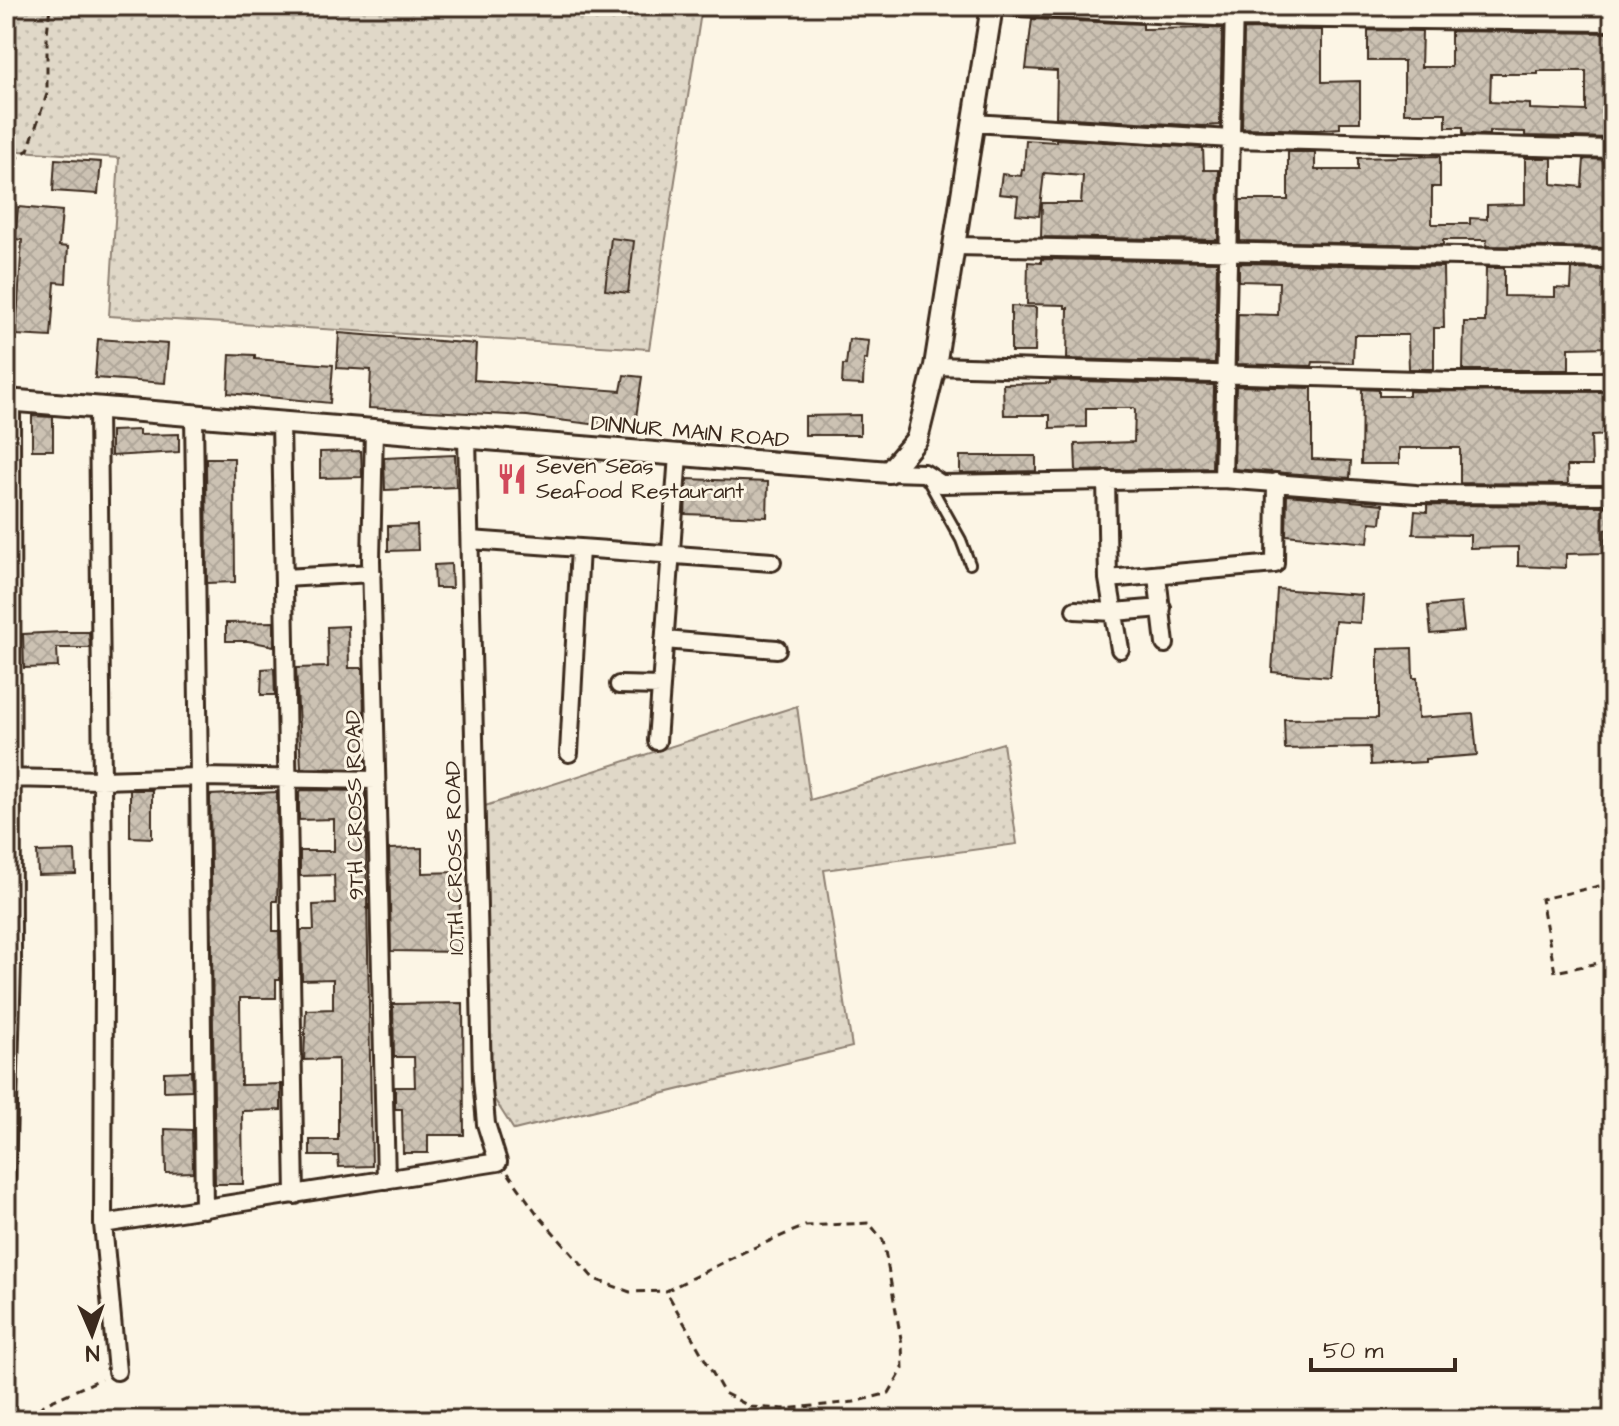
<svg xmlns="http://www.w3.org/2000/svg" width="1619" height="1426" font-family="'Architects Daughter',sans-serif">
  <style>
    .grass { fill: url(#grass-dots); stroke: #8e8173; stroke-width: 2 }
    .building { fill: url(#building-cross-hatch); stroke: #3b2a1e; stroke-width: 2; fill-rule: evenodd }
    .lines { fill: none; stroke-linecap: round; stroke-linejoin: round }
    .service-casing { stroke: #3b2a1e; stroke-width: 14 }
    .minor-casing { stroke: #3b2a1e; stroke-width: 22 }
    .tertiary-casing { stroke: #3b2a1e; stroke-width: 26 }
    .path { stroke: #3b2a1e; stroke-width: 3; stroke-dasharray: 8 6; stroke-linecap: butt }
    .service { stroke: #fcf5e5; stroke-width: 8 }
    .minor { stroke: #fcf5e5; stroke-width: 16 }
    .tertiary { stroke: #fcf5e5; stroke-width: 20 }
    .labels { text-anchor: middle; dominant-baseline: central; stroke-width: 6; stroke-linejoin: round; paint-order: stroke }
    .street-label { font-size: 22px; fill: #3b2a1e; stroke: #fcf5e5 }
    .poi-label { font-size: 22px; fill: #3b2a1e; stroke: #fcf5e5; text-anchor: start }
  </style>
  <defs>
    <pattern id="grass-dots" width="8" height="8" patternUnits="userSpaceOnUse" patternTransform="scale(2)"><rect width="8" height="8" fill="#e0d8c8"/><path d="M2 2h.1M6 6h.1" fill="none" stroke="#c1baab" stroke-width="1.8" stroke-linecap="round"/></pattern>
    <pattern id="building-cross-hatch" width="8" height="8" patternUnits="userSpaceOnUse" patternTransform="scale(2)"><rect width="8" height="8" fill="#ccc2b3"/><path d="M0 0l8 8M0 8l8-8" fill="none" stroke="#b0a79a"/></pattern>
  </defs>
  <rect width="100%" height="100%" fill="#fcf5e5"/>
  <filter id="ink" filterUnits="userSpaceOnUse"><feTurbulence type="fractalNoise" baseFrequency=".0125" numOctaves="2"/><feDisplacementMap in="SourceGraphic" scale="16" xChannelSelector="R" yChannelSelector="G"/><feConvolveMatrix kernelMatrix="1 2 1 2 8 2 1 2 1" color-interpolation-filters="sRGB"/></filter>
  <g filter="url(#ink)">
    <path class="grass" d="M6,6H702L649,349L109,316L119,158L6,150Z
      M797,706L810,800L1003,743L1017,844L824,870L852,1047L514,1130L491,1094L485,806Z"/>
    <path class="building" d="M1451,6H1613V11L1451,9Z
      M1032,19L1143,24V29L1222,28L1220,125L1203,126L1056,117L1057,71L1026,69Z
      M1244,29L1322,30V82L1360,81V122H1340V128L1316,130L1242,128Z
      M1368,30L1422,31L1421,67H1451V31L1613,33V138L1525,136V132L1489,131V135L1463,134V127H1446V113H1404V61H1368ZM1538,71H1586V111L1530,109V104L1490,102L1491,74H1538Z
      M1056,139L1203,148L1204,170H1219L1218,240L1041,237L1042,203H1081L1083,176L1044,173L1039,216L1016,214L1018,196L999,194L1002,174L1021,176L1022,169L1024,170L1026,140L1056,142Z
      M1288,152H1315V170H1358V158L1440,156V187H1432V224H1470V218L1487,219V205L1525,204V158H1552V184L1582,187L1584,159L1613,160V248L1486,246L1487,240H1443V245L1240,241V200H1288Z
      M55,159L101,162L98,194L53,191Z
      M18,207L62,211L59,246L68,247L66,283L55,282L51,337L16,335L22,240L15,239Z
      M611,238L634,241L628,293L605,290Z
      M1041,259L1217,262L1215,363L1067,359L1068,308H1065V305L1027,304L1028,262L1041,263Z
      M1239,263L1443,267L1444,328H1434V369H1409L1408,335H1354L1353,363L1313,362L1312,366L1237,364L1238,314L1278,315L1279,282L1239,281Z
      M1486,268H1504V296L1555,297V288L1571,289L1572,269L1605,270L1604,320H1612V347L1569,348V370H1463L1464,322H1485Z
      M1011,306L1036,307L1035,352H1011Z
      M339,333L476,344L474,380L621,391L624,375L642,377L635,424L599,418L598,425L527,416L369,408L371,370L337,368Z
      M98,339L168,344L165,383L95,378Z
      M849,339L869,341L867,360L864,359L863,385L842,384L843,365H846Z
      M230,354L255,355V359L333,365L330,403L228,393Z
      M1050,380L1214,385L1212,468L1076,471L1075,444L1134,442L1135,411L1134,408H1086V427L1050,428V415H1004L1003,384L1050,383Z
      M1236,386L1312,388V459L1351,461L1350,478L1234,469Z
      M1362,389L1379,390V396H1409V391L1610,392L1611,435L1591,436L1592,466H1567L1568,484L1460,483V448H1399V464H1361Z
      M860,415V435H805V416Z
      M32,416L53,417V450H32Z
      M139,430V435L179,434V452L111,456V431Z
      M361,451L362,477L320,478V452Z
      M455,455L456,487L385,490L384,458Z
      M960,456H1036V471L960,473Z
      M206,458H234L235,582L207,583Z
      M687,479L768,482L767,517L685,514Z
      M1287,495L1383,504L1381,523L1370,522L1368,543L1286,535Z
      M1427,505L1606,506L1613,507V529L1605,530V553L1566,554V568L1518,566V547L1470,548V535L1413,534L1415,511L1427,512Z
      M417,525L418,550L388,551V526Z
      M451,564L452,588H435L434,565Z
      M1277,589L1362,595L1360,623L1335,621L1330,677L1272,672Z
      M1461,603L1464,631L1431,634L1428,606Z
      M274,622V646L248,641H226V623Z
      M348,626L349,668H363L365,769L301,768L296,668L328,667L327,627Z
      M63,632H89L90,648H57L58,667L24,668L23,634Z
      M1412,648L1413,678H1417L1418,718L1473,714L1477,755L1425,759V762L1371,765L1370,747L1285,749L1284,719L1378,718V649Z
      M274,668L275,695H261L262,669Z
      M130,790H152V838L130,837Z
      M302,790L365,791L372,1166L339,1167L338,1156H310V1140H338V1059L304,1060L306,1010L333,1009V979L302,980L301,930H314L313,905L335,904L334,875L300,876V851H334V819L299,820V792Z
      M277,792L278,876L277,901H273V931H279L280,980H276V998H240L241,1085L281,1084V1110L242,1111L243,1184H215L210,795Z
      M422,848V873L459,872L461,952L391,951L389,849Z
      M75,851L76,874L38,875L37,852Z
      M463,1003L464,1135H428V1153H403L402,1109H395V1087H415L414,1057H394L393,1004Z
      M191,1071L192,1090L164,1091V1072Z
      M165,1129L192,1130L193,1172L166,1173Z"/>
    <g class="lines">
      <defs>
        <path id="service" d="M927,479L961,540L970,564"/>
        <path id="minor" d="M997,6L1234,18L1613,22
          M973,123L1231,139L1613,149
          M956,246L1613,259
          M935,366L1452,381H1613
          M98,408L104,971L103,1224L117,1371
          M194,415L199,777L376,780
          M281,422L295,1195
          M374,430L371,560L386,1180
          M889,472L924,473L941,484L1223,479L1416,494L1613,495
          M1223,479L1234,6
          M1106,480L1108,579L1275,564L1276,482
          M470,540L772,562
          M1157,576L1165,644
          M284,578L372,573
          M1108,579L1120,649
          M1075,610L1114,612L1162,608
          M664,640L777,649
          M619,685L661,686
          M657,741L678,455
          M569,753L580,548
          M6,778L102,780L199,777L204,1209
          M6,1177L12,964L11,400
          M103,1224L498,1162L486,1124L482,1079L467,438"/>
        <path id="tertiary" d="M6,400L889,472L917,439L935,366L992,6"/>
      </defs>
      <use href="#service" class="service-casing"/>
      <use href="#minor" class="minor-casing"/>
      <use href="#tertiary" class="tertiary-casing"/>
      <path class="path" d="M6,228L8,164L28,150L47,94V34L50,6
        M1613,883L1541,899L1555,972L1613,960
        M508,1173L538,1215L594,1279L630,1292L666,1291L746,1251L805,1226L869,1223L883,1240L902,1344L903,1369L889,1393L854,1402L784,1409L751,1407L724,1393L666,1291
        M29,1420L43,1405L101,1379"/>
      <use href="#service" class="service"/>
      <use href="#minor" class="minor"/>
      <use href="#tertiary" class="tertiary"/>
    </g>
  </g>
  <defs>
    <symbol id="restaurant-bare" viewBox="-9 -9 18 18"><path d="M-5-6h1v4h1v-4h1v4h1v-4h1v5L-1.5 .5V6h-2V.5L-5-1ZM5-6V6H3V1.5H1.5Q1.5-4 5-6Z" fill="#d1495b" stroke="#fcf5e5" stroke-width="2.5" paint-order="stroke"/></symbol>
  </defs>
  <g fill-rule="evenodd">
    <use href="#restaurant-bare" x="490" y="457" width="44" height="44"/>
  </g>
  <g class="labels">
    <g class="street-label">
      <text transform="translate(690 432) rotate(5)">DINNUR MAIN ROAD</text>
      <text transform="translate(355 805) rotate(-91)">9TH CROSS ROAD</text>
      <text transform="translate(455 858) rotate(-91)">10TH CROSS ROAD</text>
    </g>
    <g class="poi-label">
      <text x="536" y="466">Seven Seas<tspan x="536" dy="25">Seafood Restaurant</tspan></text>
    </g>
  </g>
  <rect width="1619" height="1426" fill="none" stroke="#fcf5e5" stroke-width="32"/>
  <rect x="16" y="16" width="1587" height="1394" fill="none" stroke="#3b2a1e" stroke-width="3" filter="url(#ink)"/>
  <g transform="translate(92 1334) rotate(178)" stroke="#fcf5e5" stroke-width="6" paint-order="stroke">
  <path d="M0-6L14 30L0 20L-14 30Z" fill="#3b2a1e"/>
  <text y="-12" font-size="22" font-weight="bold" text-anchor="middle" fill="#3b2a1e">N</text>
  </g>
  <path d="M1311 1358v12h144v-12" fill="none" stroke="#3b2a1e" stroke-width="4"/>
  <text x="1323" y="1358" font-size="24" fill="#3b2a1e" stroke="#fcf5e5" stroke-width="6" paint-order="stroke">50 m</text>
</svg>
